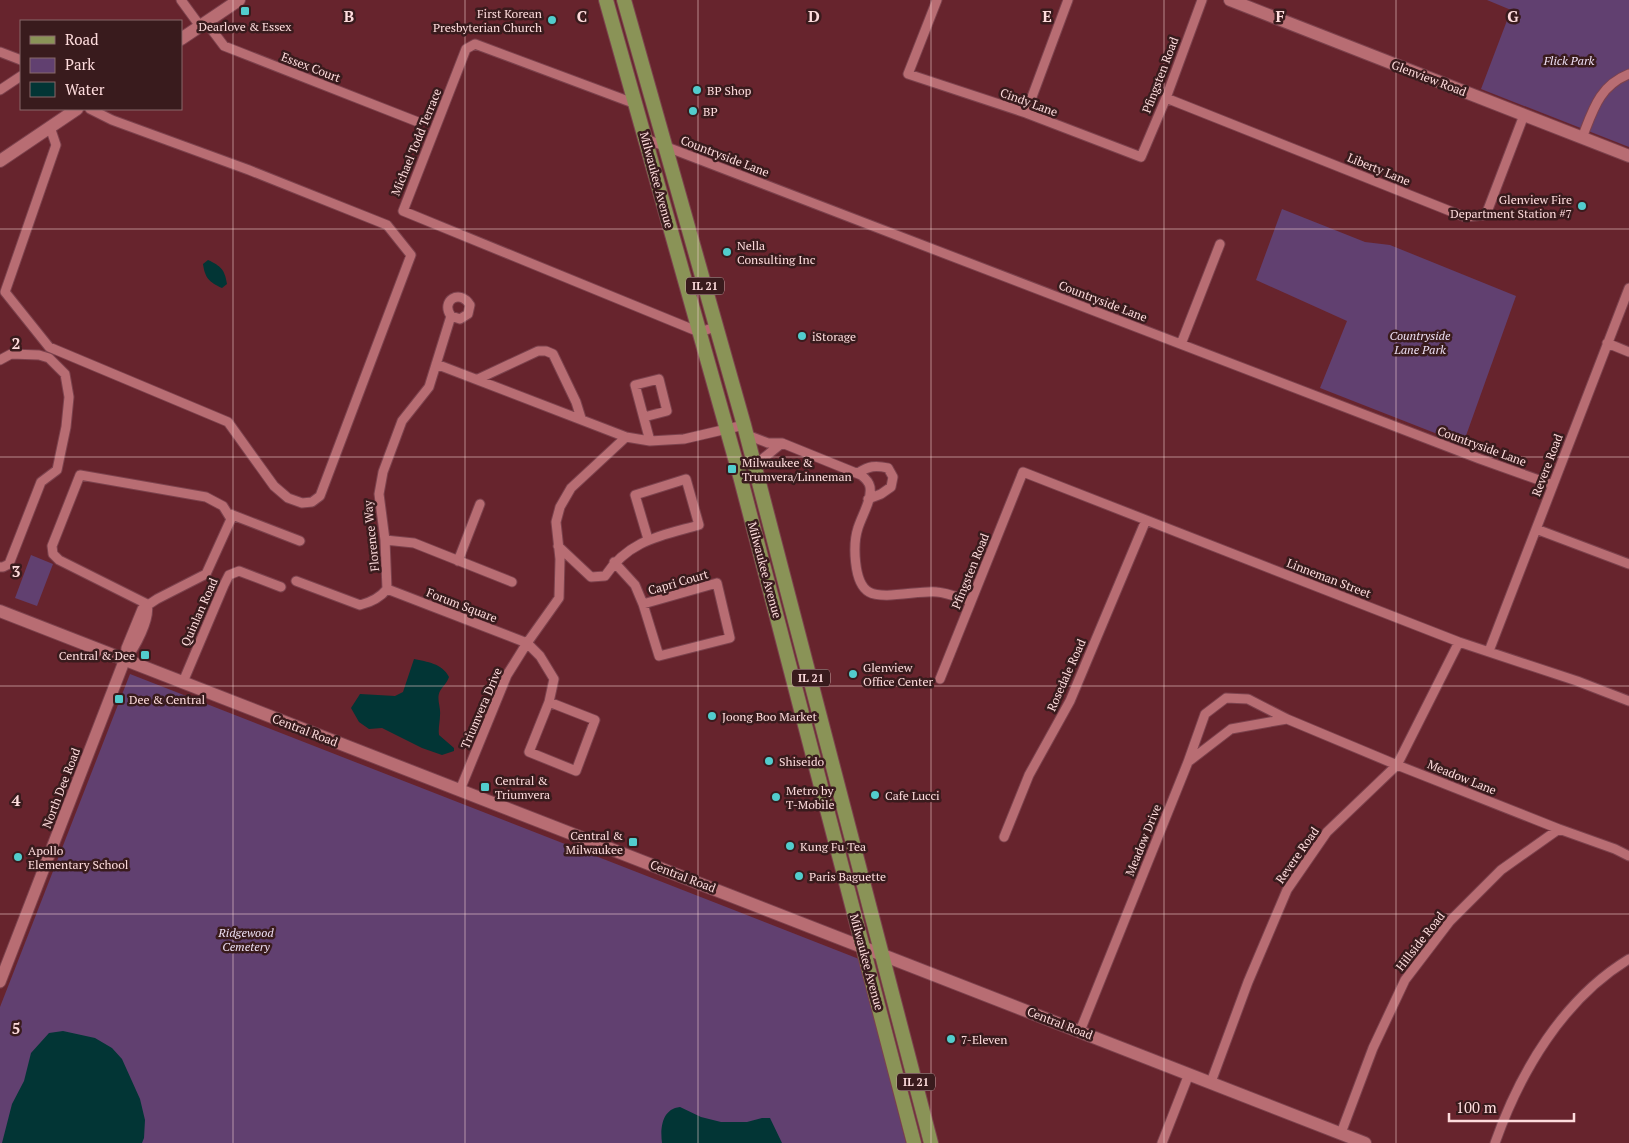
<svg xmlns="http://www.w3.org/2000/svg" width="1629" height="1143" font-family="'PT Serif',serif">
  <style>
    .green { fill: #614070 }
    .water { fill: #023535 }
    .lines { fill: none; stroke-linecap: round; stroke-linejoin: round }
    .minor-casing { stroke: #7c424d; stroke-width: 11 }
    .tertiary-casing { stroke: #7c424d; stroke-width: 13 }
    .secondary-casing { stroke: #7c424d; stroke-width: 14 }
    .primary-casing { stroke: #7c424d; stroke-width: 16 }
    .minor { stroke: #b86d73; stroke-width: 9 }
    .tertiary { stroke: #b86d73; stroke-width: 11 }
    .secondary { stroke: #b86d73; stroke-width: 12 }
    .primary { stroke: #8a9357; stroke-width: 14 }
    .grid { fill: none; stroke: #fedcdd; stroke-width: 1; stroke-opacity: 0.55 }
    .poi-dot { fill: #52cdcd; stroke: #391b1d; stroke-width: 2 }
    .labels { text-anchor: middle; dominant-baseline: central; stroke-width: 5; stroke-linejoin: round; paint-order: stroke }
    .shield { fill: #391b1d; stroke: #c3a2a3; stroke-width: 1 }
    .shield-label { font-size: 11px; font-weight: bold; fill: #fedcdd }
    .poi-label { font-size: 12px; fill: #fedcdd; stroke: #391b1d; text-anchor: start }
    .park-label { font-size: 12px; font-style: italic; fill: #eddff3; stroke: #391b1d }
    .street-label { font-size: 12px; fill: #fedcdd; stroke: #391b1d }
    .grid-label { font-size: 16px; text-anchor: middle; font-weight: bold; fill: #fedcdd; stroke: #391b1d; stroke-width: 5; stroke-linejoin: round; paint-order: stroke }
  </style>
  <rect width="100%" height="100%" fill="#67242d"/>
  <path class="green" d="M1487,0H1629V147L1481,89L1511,10Z
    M1282,209L1365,242L1390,245L1516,296L1463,444L1320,388L1347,321L1256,280Z
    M31,555L53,564L37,606L15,598Z
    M130,674L859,959L906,1143H0V1007Z"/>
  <path class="water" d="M208,260C221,266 225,270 227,284L222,288C209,282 205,278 203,264Z
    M414,659C427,662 442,663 449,677C447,683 443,686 440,691C436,699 441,707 440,715C440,722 438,728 439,735L454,748V751L442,755L422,748L382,728L369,729L359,722L351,708L360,694L395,696L403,692Z
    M63,1031L95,1038L112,1048L122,1059L140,1099L145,1120L144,1138L142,1143H2L12,1104L24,1081L31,1053L49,1033Z
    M680,1107L701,1117L721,1122H747L762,1118H770L782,1143H662C660,1128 662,1109 680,1107Z"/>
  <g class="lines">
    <defs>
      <path id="minor" d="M181,0L200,26
        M937,0L908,74L1026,113L1141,157L1166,98L1202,0
        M206,22L224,46L418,122
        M0,52L21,60
        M0,90L21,76
        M1166,98L1465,217L1484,215L1487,212L1524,115
        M636,104L475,44L466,49L403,211L699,332L716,327
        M1026,113L1068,0
        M50,127L56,145L5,292L49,347L228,422L274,486L288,498L302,503L312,502L320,496L411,255L387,225L249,170L112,120L90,109
        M1582,138C1593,110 1599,86 1629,74
        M646,139L1480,459L1553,485
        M1607,343L1629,352
        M1181,344L1220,244
        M0,360L11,354L39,355L49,358L65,374L69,397L66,427L57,470L41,482L9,564L3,567H0
        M436,364L626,437L650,441L684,439L744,425
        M478,379L538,351H546L553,354L576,402L581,418
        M644,417L667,411L659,379L635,385L650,441
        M747,435L768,443H782L861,475C865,478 869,482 870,487C872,500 862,515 858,528C853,543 853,583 869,592C883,600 920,590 937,592C948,593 960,598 971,601
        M755,465L782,443
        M858,473C869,466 875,465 888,468L893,477L891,487L881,494L868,499
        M230,514L300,541
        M1536,529L1629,564
        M385,540L414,543L512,582
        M558,546L591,577L605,576C629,540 660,536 699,525L686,479L635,495L648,539
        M458,561L480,504
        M614,562L635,585L643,604L659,656L730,638L717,583L643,604
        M296,581L360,605C372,602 380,598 387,589L385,540L379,494L383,472L402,421L429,387L451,316C440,301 460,288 470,305L468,314L460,319L451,316
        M387,589L527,643L540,656L554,679L549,702L529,752L576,771L595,720L549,702
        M1489,651L1629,288
        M125,659L126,648L142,609L157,599L206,574L231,519L223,506L206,497L80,475L52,546L53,554L59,560L147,604
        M125,659C135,649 151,618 147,604
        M940,679L1023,472L1459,642L1577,681L1629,701
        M183,682L224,585L229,575L239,571L281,587
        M1188,762L1205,714L1226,698L1248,699L1287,719L1397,765L1559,829L1615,849L1629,856
        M460,790L507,675L527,643L559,598L560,559L556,522L560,507L571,488L626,437
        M1004,837L1029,775L1070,701L1146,520
        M1080,1031L1188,762L1231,729L1287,719
        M1211,1082L1248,982L1287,890L1327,832L1397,765L1459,642
        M1341,1133L1373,1048L1405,980L1450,921L1501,870L1559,829
        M1162,1143L1189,1074
        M1495,1143C1520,1072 1563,999 1629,959"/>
      <path id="tertiary" d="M0,982L125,659"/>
      <path id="secondary" d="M1230,0L1629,156
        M181,39L239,0
        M0,161L77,109
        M0,611L1365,1143"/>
      <path id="primary" d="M606,0L740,476L914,1143
        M624,0L744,425L931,1143"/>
    </defs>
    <use href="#minor" class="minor-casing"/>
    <use href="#tertiary" class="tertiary-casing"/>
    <use href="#secondary" class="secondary-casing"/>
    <use href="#primary" class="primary-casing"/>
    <use href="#minor" class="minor"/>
    <use href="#tertiary" class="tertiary"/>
    <use href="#secondary" class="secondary"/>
    <use href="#primary" class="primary"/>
  </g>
  <path class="grid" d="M233,0V1143M465,0V1143M698,0V1143M931,0V1143M1164,0V1143M1396,0V1143M0,229H1629M0,457H1629M0,686H1629M0,914H1629"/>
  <g class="poi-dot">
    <rect x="240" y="6" width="10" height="10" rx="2.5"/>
    <circle cx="552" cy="20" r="5"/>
    <circle cx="697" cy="90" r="5"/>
    <circle cx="693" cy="111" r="5"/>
    <circle cx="1582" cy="206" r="5"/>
    <circle cx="727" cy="252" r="5"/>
    <circle cx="802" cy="336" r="5"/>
    <rect x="727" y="464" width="10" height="10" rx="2.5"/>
    <rect x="140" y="650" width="10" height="10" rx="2.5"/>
    <circle cx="853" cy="674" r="5"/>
    <rect x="114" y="694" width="10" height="10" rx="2.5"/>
    <circle cx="712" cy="716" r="5"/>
    <circle cx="769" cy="761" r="5"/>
    <rect x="480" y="782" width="10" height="10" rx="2.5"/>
    <circle cx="875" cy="795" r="5"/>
    <circle cx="776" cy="797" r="5"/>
    <rect x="628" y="837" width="10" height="10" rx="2.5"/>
    <circle cx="790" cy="846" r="5"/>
    <circle cx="18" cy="857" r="5"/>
    <circle cx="799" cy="876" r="5"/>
    <circle cx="951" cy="1039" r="5"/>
  </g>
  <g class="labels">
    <g class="shield">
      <rect x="686" y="277.5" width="38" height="17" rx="4"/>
      <rect x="792" y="669.5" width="38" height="17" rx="4"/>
      <rect x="897" y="1073.5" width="38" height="17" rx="4"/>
    </g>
    <g class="shield-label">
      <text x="705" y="286">IL 21</text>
      <text x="811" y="678">IL 21</text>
      <text x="916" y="1082">IL 21</text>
    </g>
    <g class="poi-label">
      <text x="542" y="13" text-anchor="end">First Korean<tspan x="542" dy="14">Presbyterian Church</tspan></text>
      <text x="245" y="26" text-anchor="middle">Dearlove &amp; Essex</text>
      <text x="707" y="90">BP Shop</text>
      <text x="703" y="111">BP</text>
      <text x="1572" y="199" text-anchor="end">Glenview Fire<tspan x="1572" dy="14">Department Station #7</tspan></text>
      <text x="737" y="245">Nella<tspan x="737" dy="14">Consulting Inc</tspan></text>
      <text x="812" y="336">iStorage</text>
      <text x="742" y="462">Milwaukee &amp;<tspan x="742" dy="14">Trumvera/Linneman</tspan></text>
      <text x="135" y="655" text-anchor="end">Central &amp; Dee</text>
      <text x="863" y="667">Glenview<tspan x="863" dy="14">Office Center</tspan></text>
      <text x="129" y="699">Dee &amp; Central</text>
      <text x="722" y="716">Joong Boo Market</text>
      <text x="779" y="761">Shiseido</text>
      <text x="495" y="780">Central &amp;<tspan x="495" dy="14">Triumvera</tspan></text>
      <text x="786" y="790">Metro by<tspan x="786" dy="14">T-Mobile</tspan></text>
      <text x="885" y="795">Cafe Lucci</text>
      <text x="623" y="835" text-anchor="end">Central &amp;<tspan x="623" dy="14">Milwaukee</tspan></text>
      <text x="800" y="846">Kung Fu Tea</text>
      <text x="28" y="850">Apollo<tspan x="28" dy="14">Elementary School</tspan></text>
      <text x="809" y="876">Paris Baguette</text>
      <text x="961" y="1039">7-Eleven</text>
    </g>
    <g class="park-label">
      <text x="1569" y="60">Flick Park</text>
      <text x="1420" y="335">Countryside<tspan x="1420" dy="14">Lane Park</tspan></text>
      <text x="246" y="932">Ridgewood<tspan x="246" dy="14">Cemetery</tspan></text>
    </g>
    <g class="street-label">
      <text transform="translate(311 67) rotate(21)">Essex Court</text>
      <text transform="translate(1160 75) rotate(-69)">Pfingsten Road</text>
      <text transform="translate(1429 78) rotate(21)">Glenview Road</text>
      <text transform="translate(1029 102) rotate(20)">Cindy Lane</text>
      <text transform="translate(416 142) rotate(-68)">Michael Todd Terrace</text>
      <text transform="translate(725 156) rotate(21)">Countryside Lane</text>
      <text transform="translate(1379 169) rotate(22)">Liberty Lane</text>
      <text transform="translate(657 180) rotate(75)">Milwaukee Avenue</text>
      <text transform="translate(1103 301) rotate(21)">Countryside Lane</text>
      <text transform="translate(1482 446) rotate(20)">Countryside Lane</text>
      <text transform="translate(1547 465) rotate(-69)">Revere Road</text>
      <text transform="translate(371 536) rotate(-96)">Florence Way</text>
      <text transform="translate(765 570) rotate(75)">Milwaukee Avenue</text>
      <text transform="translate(970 571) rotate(-68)">Pfingsten Road</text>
      <text transform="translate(1329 578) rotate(21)">Linneman Street</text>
      <text transform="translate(678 582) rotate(-16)">Capri Court</text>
      <text transform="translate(462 605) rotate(21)">Forum Square</text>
      <text transform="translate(199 612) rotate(-66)">Quinlan Road</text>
      <text transform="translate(1066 675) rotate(-66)">Rosedale Road</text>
      <text transform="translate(481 708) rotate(-67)">Triumvera Drive</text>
      <text transform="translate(305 730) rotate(21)">Central Road</text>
      <text transform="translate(1462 777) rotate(22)">Meadow Lane</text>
      <text transform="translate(61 788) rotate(-69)">North Dee Road</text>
      <text transform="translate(1143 840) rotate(-68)">Meadow Drive</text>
      <text transform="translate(1297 855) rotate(-55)">Revere Road</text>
      <text transform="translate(683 876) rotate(21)">Central Road</text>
      <text transform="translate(1420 941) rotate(-52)">Hillside Road</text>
      <text transform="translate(867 962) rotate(75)">Milwaukee Avenue</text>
      <text transform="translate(1060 1023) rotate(21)">Central Road</text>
    </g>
  </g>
  <g class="grid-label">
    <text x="349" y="22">B</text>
    <text x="582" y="22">C</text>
    <text x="814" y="22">D</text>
    <text x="1047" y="22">E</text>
    <text x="1280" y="22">F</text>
    <text x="1513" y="22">G</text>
    <text x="16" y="349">2</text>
    <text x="16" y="577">3</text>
    <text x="16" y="806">4</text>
    <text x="16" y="1034">5</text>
  </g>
  <rect x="20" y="20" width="162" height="90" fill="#391b1d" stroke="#88686a"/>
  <rect x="30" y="36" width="25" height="8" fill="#8a9357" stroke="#88686a"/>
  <text x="65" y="45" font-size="15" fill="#fedcdd">Road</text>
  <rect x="30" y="58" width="25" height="15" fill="#614070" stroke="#88686a"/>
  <text x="65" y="70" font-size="15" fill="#fedcdd">Park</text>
  <rect x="30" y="82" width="25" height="15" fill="#023535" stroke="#88686a"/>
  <text x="65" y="95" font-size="15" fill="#fedcdd">Water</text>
  <path d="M1449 1113v8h125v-8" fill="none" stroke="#fedcdd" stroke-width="2.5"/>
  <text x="1456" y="1113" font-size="15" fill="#fedcdd" stroke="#391b1d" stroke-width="4" paint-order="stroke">100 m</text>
</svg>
